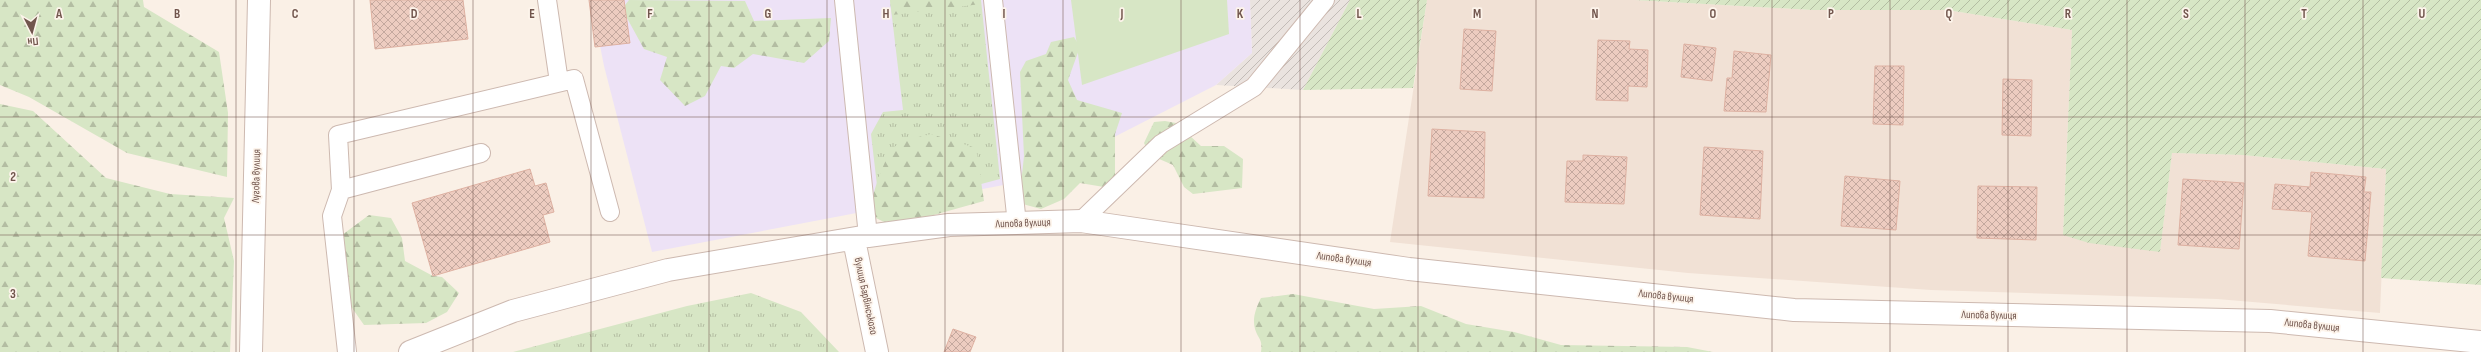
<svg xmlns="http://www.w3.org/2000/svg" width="2481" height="352" font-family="'Sofia Sans Condensed',sans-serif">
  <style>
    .residential { fill: #f1e1d5 }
    .industrial { fill: url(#industrial-furrows) }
    .education { fill: #ede2f6 }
    .grass { fill: url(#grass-tufts) }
    .forest { fill: url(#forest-firs) }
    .garden { fill: url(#garden-furrows) }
    .pitch { fill: #d7e6c5 }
    .building { fill: url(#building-cross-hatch); stroke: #deb1a2 }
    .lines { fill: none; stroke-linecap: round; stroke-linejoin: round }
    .service-casing { stroke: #cdb9b0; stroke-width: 20 }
    .minor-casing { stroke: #cdb9b0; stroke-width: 24 }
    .service { stroke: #fff; stroke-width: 18 }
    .minor { stroke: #fff; stroke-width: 22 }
    .grid { fill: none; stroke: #71554d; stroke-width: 1; stroke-opacity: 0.55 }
    .labels { text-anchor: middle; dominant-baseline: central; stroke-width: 3.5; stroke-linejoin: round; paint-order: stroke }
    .street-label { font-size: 11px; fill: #71554d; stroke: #fdf4eb }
    .grid-label { font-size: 13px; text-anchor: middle; font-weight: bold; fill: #71554d; stroke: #fdf4eb; stroke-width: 3.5; stroke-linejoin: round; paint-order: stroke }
  </style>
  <defs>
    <pattern id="industrial-furrows" width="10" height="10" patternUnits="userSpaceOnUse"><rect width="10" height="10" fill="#eae3df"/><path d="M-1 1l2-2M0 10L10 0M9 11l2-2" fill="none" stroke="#c2bbb7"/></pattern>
    <pattern id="grass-tufts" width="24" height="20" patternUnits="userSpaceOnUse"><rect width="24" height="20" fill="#d7e6c5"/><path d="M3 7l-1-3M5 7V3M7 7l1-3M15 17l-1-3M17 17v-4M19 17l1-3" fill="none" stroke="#b3bda2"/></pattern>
    <pattern id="forest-firs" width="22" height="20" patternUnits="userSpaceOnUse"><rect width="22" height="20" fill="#d7e6c5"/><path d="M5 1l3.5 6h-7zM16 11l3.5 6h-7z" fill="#b3bda2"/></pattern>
    <pattern id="garden-furrows" width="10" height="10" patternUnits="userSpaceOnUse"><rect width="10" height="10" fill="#d7e6c5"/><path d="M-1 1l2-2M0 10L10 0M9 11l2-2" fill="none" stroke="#b3bda2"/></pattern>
    <pattern id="building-cross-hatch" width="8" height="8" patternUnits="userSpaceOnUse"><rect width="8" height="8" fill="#edccc0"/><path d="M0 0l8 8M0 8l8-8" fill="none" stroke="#c4a89e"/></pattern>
  </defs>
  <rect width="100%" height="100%" fill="#faf0e6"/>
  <path class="residential" d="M1427,0H1634L1812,10H1947L2072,30L2063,235L2160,251L2172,153L2243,155L2386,169L2380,313L2217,299L1931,290L1688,273L1390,242Z"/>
  <path class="industrial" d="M1250,0H1350L1303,90L1216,85L1252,53Z"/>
  <path class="education" d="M591,0H1250L1252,53L1216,85L1030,180L652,252L604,66Z"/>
  <path class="grass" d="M890,0H981L1000,179L880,211L871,134L883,112L903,110Z
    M751,293L801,312L839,352H513L687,306Z"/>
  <path class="forest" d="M0,0H143L144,7L219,52L228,113L227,177L127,153L29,97L0,85Z
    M629,0L745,1L754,21L831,18L829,41L804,63L753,54L734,68L721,66L705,96L685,106L660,80L667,57L644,49L622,9Z
    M890,0H981V4L892,15Z
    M1074,37L1080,47L1068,80L1077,100L1122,113L1115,134V180L1104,187L1080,183L1064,199L1041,209L1019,203L1024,156L1020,72L1026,61L1046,54L1051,42Z
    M0,104L33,111L106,178L170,194L234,198L224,218L234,261L230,352H0Z
    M1165,121L1176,123L1201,146H1224L1243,159L1242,188L1193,194L1184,187L1173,165L1150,155L1144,143L1154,122Z
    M931,134L976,148L984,201L905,223L884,222L870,215C870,199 885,152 898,144C907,138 921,137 931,134Z
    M369,215L391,218L402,238L405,261L433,276L442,277L459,293L447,312L426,323L364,325L350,305L342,235Z
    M1293,294L1374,309L1421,306L1466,324L1514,332L1561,345L1687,347L1713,352H1261C1263,339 1258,339 1255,329C1252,318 1256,308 1261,298Z"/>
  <path class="garden" d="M1350,0H1427L1413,88L1303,90Z
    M1634,0H2481V285L2381,278L2386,169L2243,155L2172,153L2160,252L2089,243L2063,235L2072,30L1947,10H1812Z"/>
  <path class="pitch" d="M1071,0H1227L1229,34L1082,85Z"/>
  <path class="building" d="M370,0H463L468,39L375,49Z
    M589,0H624L630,43L595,47Z
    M1464,29L1496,31L1492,91L1460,89Z
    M1598,40L1630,41L1629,49L1648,50L1647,87L1628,86V101L1596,100Z
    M1684,44L1716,48L1712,81L1681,77Z
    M1734,51L1771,55L1766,112L1724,111L1727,78H1732Z
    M1875,66H1904L1903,125L1873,124Z
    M2003,79L2032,80L2031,136L2002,135Z
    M1432,129L1485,132L1484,198L1428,196Z
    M1704,147L1763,151L1760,219L1700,215Z
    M1583,155L1627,157L1624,204L1565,202L1567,161H1583Z
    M530,169L535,186L546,183L554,212L543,215L550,242L433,276L412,203Z
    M2311,172L2366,177L2364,192H2371L2365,261L2308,256L2312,212L2272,209L2275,184L2310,187Z
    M1845,176L1900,181L1896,230L1841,226Z
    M2183,179L2244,183L2239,249L2178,245Z
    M1978,186L2037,187L2036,240L1977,238Z
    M953,329L976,337L970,352H944Z"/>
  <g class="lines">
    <defs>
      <path id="service" d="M547,0L559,82
        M844,0L868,236
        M993,0L1017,224
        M341,190L338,135L574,79L610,212
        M1081,221L1161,144L1254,87L1325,0
        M347,352L332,216L341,190L481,153"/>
      <path id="minor" d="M854,240L877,352
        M251,352L259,0
        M410,352L513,311L668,270L868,236L949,225L1081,221L1409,269L1794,310L2270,321L2481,342"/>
    </defs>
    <use href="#service" class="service-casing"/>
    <use href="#minor" class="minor-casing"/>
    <use href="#service" class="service"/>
    <use href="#minor" class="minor"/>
  </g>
  <path class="grid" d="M118,0V352M236,0V352M354,0V352M473,0V352M591,0V352M709,0V352M827,0V352M945,0V352M1063,0V352M1181,0V352M1300,0V352M1418,0V352M1536,0V352M1654,0V352M1772,0V352M1890,0V352M2008,0V352M2127,0V352M2245,0V352M2363,0V352M0,117H2481M0,235H2481"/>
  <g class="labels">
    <g class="street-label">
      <text transform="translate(256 176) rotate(-89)">Лугова вулиця</text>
      <text transform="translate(1023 223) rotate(-2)">Липова вулиця</text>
      <text transform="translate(1344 259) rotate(8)">Липова вулиця</text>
      <text transform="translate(866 296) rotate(78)">вулиця Барвінського</text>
      <text transform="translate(1666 296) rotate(6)">Липова вулиця</text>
      <text transform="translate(1989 315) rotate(1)">Липова вулиця</text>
      <text transform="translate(2312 325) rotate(6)">Липова вулиця</text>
    </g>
  </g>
  <g class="grid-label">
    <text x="59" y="18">A</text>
    <text x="177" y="18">B</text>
    <text x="295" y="18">C</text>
    <text x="414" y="18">D</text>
    <text x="532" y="18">E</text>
    <text x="650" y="18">F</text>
    <text x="768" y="18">G</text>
    <text x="886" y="18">H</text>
    <text x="1004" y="18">I</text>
    <text x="1122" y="18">J</text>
    <text x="1240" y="18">K</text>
    <text x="1359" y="18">L</text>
    <text x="1477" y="18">M</text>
    <text x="1595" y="18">N</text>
    <text x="1713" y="18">O</text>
    <text x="1831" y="18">P</text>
    <text x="1949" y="18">Q</text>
    <text x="2068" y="18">R</text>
    <text x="2186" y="18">S</text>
    <text x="2304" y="18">T</text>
    <text x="2422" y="18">U</text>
    <text x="13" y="181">2</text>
    <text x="13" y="298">3</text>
  </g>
  <g transform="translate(32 32) rotate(174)" stroke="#fdf4eb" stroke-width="3" paint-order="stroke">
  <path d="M0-3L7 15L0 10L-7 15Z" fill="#71554d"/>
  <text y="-6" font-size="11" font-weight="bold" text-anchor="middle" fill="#71554d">Пн</text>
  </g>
</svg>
